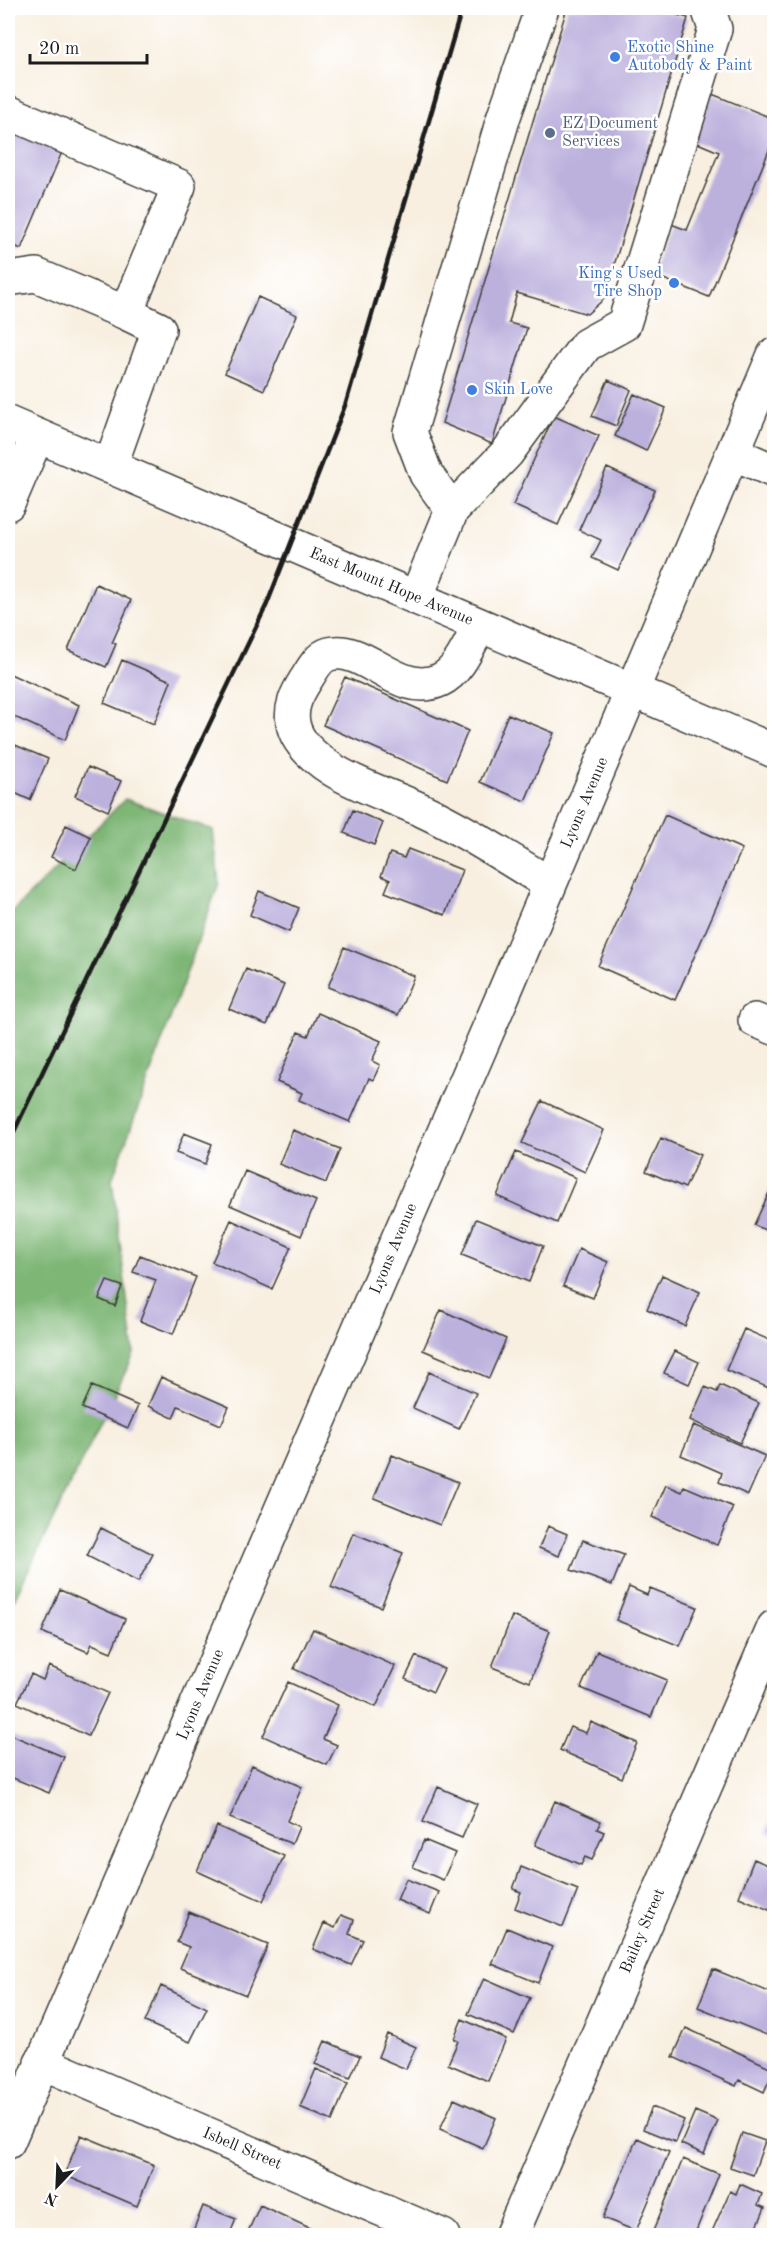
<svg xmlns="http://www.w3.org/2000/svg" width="782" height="2243" font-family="'Old Standard TT',serif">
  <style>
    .forest { fill: #7db674; stroke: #4c6948; stroke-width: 1.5 }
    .building { fill: #bcb0dd }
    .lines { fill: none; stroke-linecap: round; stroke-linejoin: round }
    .minor-casing { stroke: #3d3c39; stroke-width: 36 }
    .minor { stroke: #fff; stroke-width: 33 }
    .rail { stroke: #1c1c1c; stroke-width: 4.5 }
    .shop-dot { fill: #3f7fe0; stroke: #fff; stroke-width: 2 }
    .service-dot { fill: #5c6f8a; stroke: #fff; stroke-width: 2 }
    .labels { text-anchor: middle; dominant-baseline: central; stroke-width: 5; stroke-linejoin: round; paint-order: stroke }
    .shop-label { font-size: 16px; fill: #366cbe; stroke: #fff; text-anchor: start }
    .service-label { font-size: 16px; fill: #4e5e75; stroke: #fff; text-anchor: start }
    .street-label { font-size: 16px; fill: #1c1c1c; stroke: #fff }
  </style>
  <rect width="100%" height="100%" fill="#fff"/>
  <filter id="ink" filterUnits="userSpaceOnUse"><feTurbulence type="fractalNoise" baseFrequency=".0167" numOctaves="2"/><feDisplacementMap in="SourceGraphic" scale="12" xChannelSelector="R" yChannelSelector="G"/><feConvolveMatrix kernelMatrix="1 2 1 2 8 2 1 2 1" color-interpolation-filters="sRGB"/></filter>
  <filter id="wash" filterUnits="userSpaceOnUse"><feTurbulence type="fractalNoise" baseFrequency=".008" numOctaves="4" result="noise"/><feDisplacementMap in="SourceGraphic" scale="24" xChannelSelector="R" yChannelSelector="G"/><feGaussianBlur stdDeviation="1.35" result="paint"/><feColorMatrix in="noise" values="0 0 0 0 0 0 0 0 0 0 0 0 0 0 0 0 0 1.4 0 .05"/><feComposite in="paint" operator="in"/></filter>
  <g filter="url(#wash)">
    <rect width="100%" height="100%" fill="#f8efe0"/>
    <path class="forest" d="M125,799L213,830L219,883L112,1180L134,1354L8,1612V916Z"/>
    <g id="blocks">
      <path class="building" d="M567,8H652L688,18L604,299L587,314L517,293L509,323L527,328L492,444L442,423Z
        M707,92L774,119V138L709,297L651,274L671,224L687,230L719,152L688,139Z
        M8,120L65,145L21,249L8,243Z
        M258,297L297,315L264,390L225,373Z
        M608,380L631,390L616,426L592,416Z
        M634,394L666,408L646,451L615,436Z
        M554,416L599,436L558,525L513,505Z
        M607,468L655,490L618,570L592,558L601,540L579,530Z
        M96,584L131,600L112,643L116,644L106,667L68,650Z
        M122,660L171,681L154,724L104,703Z
        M8,673L79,705L65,740L8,714Z
        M345,677L468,731L447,780L323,725Z
        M508,714L554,733L525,801L480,782Z
        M8,742L48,759L30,800L8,790Z
        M88,767L121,781L108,811L75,796Z
        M353,810L383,823L374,845L344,833Z
        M665,815L742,849L675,1000L598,966Z
        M66,825L91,837L76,869L51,857Z
        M408,849L462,870L445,915L385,892L390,880L381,876L390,853L404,858Z
        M259,891L299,908L289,932L250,915Z
        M344,947L414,976L398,1015L328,987Z
        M246,969L284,985L267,1025L229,1009Z
        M318,1013L381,1041L372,1061L380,1065L373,1080L369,1078L350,1122L299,1100L302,1093L277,1082L298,1032L308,1036Z
        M542,1101L604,1130L585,1172L522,1143Z
        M293,1130L340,1149L326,1183L279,1164Z
        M184,1133L212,1144L205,1164L176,1153Z
        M661,1138L700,1155L685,1188L646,1171Z
        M516,1152L576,1178L557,1223L497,1196Z
        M245,1171L316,1201L301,1236L230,1205Z
        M774,1182V1234L754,1225Z
        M476,1219L543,1246L529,1282L462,1255Z
        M231,1220L291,1247L272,1289L212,1262Z
        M579,1249L608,1262L593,1298L563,1286Z
        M140,1255L196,1277L173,1334L140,1321L156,1280L133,1272Z
        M662,1275L700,1292L685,1326L647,1309Z
        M107,1281L122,1286L115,1306L99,1299Z
        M441,1310L506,1339L489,1378L423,1350Z
        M744,1329L774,1342V1390L726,1370Z
        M675,1351L699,1362L689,1384L664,1373Z
        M429,1372L476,1393L459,1429L413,1408Z
        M161,1377L229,1407L221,1425L178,1406L173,1418L148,1406Z
        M720,1385L759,1403L740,1443L690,1420L705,1387L717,1392Z
        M92,1386L138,1406L128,1428L82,1408Z
        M694,1425L765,1456L748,1495L719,1482L722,1473L681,1455Z
        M392,1455L458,1482L440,1525L374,1498Z
        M666,1485L682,1492L684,1486L733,1507L717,1545L652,1517Z
        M548,1526L567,1534L559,1556L539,1548Z
        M101,1528L153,1554L138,1582L87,1556Z
        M353,1533L403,1553L381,1607L331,1587Z
        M583,1540L624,1555L612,1585L571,1570Z
        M629,1587L647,1595L650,1588L697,1607L680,1646L616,1620Z
        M60,1590L125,1619L111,1652L92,1644L88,1652L42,1632Z
        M512,1616L550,1631L530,1682L492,1667Z
        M313,1629L395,1666L376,1707L294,1669Z
        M597,1651L667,1680L651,1717L581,1688Z
        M416,1656L444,1669L433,1692L405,1679Z
        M49,1666L108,1693L88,1736L17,1703L31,1674L43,1680Z
        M288,1682L338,1705L323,1739L337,1745L327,1765L263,1736Z
        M591,1722L637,1743L622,1778L560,1750L570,1727L586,1733Z
        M9,1734L64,1757L49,1793L8,1776Z
        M252,1765L302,1787L287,1821L299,1827L292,1844L230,1818Z
        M438,1787L477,1804L462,1838L423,1822Z
        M555,1801L601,1821L597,1829L604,1832L592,1860L585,1857L581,1865L535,1845Z
        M774,1813V1836L766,1833Z
        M217,1826L284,1856L263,1901L197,1871Z
        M424,1840L455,1853L443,1880L413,1867Z
        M754,1859L774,1868V1912L739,1897Z
        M521,1867L578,1890L563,1927L515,1908L521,1892L513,1889Z
        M406,1879L439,1892L430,1914L397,1900Z
        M189,1912L268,1945L246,1995L180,1968L189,1947L177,1942Z
        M341,1915L354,1920L349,1934L363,1940L351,1965L313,1949L324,1923L335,1928Z
        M507,1928L552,1947L538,1983L492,1964Z
        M713,1969L774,1994V2038L698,2007Z
        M484,1978L530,1998L514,2034L468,2014Z
        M161,1986L207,2008L190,2042L145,2022Z
        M462,2019L506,2039L488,2081L448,2064L458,2041L454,2039Z
        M686,2028L774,2069L764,2092L739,2080L736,2086L673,2057Z
        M387,2034L416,2047L406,2069L378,2057Z
        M325,2041L360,2056L350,2078L315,2064Z
        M316,2069L348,2083L332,2121L300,2107Z
        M454,2099L496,2118L483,2148L440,2129Z
        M652,2107L684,2120L675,2142L643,2129Z
        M695,2111L718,2121L704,2154L681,2144Z
        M742,2133L765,2141L753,2175L730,2167Z
        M81,2135L154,2165L137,2206L64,2175Z
        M637,2138L669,2152L636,2231L603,2218Z
        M683,2159L719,2174L694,2236H651Z
        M740,2184L762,2194L758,2205L765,2208L753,2236H710L730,2191L736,2194Z
        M260,2205L316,2231L314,2236H246Z
        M203,2206L236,2219L229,2236H191Z"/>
    </g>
  </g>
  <g filter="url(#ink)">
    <use href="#blocks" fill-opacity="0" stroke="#3d3c39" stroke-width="1.5"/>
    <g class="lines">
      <defs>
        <path id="minor" d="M8,112L179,186L126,313L159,329L110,467
          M8,279L36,275L126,313
          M8,423L774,751
          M733,453L774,471
          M8,504L37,436
          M452,510L426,474L410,432L504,116L542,8
          M416,598L452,510L507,453L586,345L624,324L715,29L708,8
          M480,625C470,642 460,671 440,680C399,699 365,644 329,654C318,657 311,672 305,681C297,694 290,707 293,723C296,743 316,759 333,770C362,788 397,798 428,813C470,833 510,860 550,884
          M755,1020L774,1028
          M41,2062L443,2236
          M8,2142L507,986L774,355
          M511,2236L774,1627"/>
      </defs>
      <use href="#minor" class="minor-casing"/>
      <use href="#minor" class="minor"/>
      <path class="rail" d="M8,1144L267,604L346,403L462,8"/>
    </g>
  </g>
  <g class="shop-dot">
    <circle cx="615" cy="57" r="6"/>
    <circle cx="674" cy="283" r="6"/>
    <circle cx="472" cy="390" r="6"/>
  </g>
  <circle class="service-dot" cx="550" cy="133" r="6"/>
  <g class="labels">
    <g class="shop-label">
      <text x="627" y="48">Exotic Shine<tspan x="627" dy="18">Autobody &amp; Paint</tspan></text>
      <text x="662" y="274" text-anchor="end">King's Used<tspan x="662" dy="18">Tire Shop</tspan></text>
      <text x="484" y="390">Skin Love</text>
    </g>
    <g class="service-label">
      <text x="562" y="124">EZ Document<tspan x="562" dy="18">Services</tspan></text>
    </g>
    <g class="street-label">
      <text transform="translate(391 587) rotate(23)">East Mount Hope Avenue</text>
      <text transform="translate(585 803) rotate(-67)">Lyons Avenue</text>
      <text transform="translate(394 1249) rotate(-67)">Lyons Avenue</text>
      <text transform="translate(201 1695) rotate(-67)">Lyons Avenue</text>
      <text transform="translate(643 1931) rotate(-67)">Bailey Street</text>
      <text transform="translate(242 2149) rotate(23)">Isbell Street</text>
    </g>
  </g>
  <rect width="782" height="2243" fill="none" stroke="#fff" stroke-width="30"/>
  <g transform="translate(57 2186) rotate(203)" stroke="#ffffff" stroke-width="4.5" paint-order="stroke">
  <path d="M0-4.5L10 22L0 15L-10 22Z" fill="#1c1c1c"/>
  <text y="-9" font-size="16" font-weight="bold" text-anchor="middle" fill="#1c1c1c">N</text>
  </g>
  <path d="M30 54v9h117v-9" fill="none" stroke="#1c1c1c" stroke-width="3"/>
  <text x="39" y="54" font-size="18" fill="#1c1c1c" stroke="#ffffff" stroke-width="4.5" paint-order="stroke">20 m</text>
</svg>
